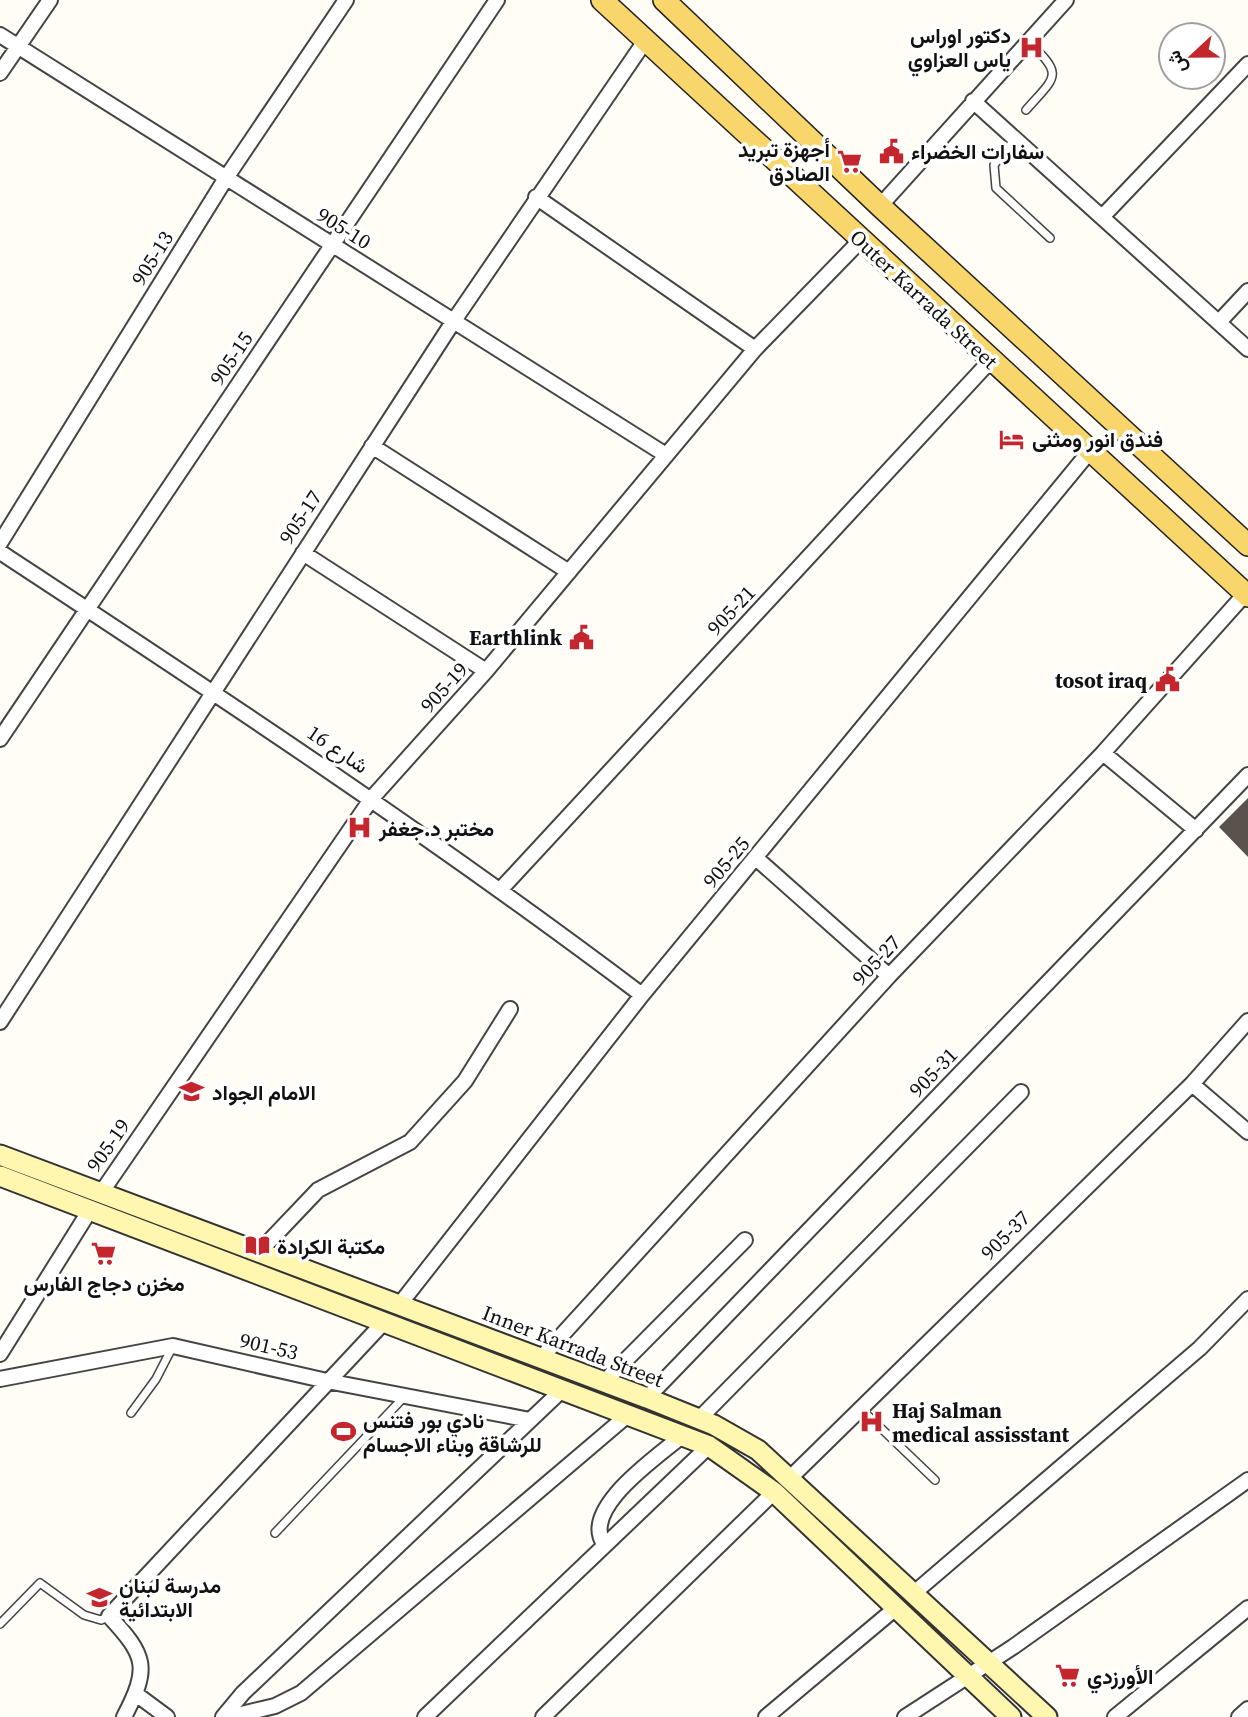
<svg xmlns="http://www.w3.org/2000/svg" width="1248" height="1717" font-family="'Source Serif 4',Vazirmatn,serif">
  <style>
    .building { fill: #5a524d }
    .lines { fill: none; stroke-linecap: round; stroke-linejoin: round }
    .lane-casing { stroke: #444; stroke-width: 10 }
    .street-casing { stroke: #444; stroke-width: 18 }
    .secondary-casing { stroke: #333; stroke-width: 23 }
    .primary-casing { stroke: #222; stroke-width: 24 }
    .lane { stroke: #fff; stroke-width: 7 }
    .street { stroke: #fff; stroke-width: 14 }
    .secondary { stroke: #fff6b0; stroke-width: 19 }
    .primary { stroke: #f9d66b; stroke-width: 21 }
    .labels { text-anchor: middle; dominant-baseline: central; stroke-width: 7; stroke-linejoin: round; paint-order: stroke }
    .poi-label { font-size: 21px; font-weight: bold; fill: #111; stroke: #fff; text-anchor: start }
    .street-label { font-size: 21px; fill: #111; stroke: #fff }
  </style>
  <rect width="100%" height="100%" fill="#fffdf5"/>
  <path class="building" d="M1248,798V857L1219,827Z"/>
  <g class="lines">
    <defs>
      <path id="lane" d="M1026,110C1057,75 1064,76 1028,41
        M1015,139L994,165L996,188L1050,238
        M860,1408L935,1480
        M131,1413L156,1379L173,1346
        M275,1533L405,1396
        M0,1624L40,1583L84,1615L101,1620L109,1616"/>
      <path id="street" d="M0,35L666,455
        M0,73L50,0
        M973,101L1248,349
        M536,197L755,349
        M880,206L1066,0
        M1102,217L1248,64
        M1219,322L1248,291
        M372,446L569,572
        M0,543L226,178L346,0
        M0,552C218,695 434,838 642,995
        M303,553L486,671
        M0,739L497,0
        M1103,753L1196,830
        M756,858L889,976
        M501,889L991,360
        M0,1022L453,322L645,41
        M1192,1084L1248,1132
        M101,1193L372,798L486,671L755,349L860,241
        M259,1252L318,1190L410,1142L465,1081L510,1009
        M400,1304L642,995L1090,451
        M0,1354L90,1210
        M541,1358L889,976L1103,753L1245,594
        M0,1379L173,1346L327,1381L530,1420
        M604,1382L745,1240
        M647,1398L1248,775
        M699,1419L1021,1092
        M790,1478L1192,1084L1248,1021
        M604,1544C580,1508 659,1456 683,1435
        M914,1593L1200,1348L1248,1299
        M136,1694L167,1717
        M124,1717C150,1667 146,1656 109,1616L385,1321
        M223,1717L243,1693L562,1390
        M229,1717L275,1706L301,1693L629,1414
        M425,1717L709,1446
        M543,1717L774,1492
        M766,1717L897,1607
        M905,1717L1013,1647L1248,1480
        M1115,1717L1248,1608
        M1239,1717L1248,1709"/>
      <path id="secondary" d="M0,1155L647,1398L714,1425L758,1450L1047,1717
        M0,1176L709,1446L774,1492L1011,1717"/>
      <path id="primary" d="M602,0L1248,596
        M664,0L880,206L1248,545"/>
    </defs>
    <use href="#lane" class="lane-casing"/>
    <use href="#street" class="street-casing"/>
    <use href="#secondary" class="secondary-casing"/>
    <use href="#primary" class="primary-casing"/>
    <use href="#lane" class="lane"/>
    <use href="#street" class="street"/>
    <use href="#secondary" class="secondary"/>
    <use href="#primary" class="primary"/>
  </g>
  <defs>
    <symbol id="hospital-bare" viewBox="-9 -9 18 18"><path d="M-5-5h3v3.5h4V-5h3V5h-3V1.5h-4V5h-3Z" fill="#c4262e" stroke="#fff" stroke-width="2.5" paint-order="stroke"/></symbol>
    <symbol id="civic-bare" viewBox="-9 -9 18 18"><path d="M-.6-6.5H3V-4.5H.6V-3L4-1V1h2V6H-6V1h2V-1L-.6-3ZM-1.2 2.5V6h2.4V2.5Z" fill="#c4262e" stroke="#fff" stroke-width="2.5" paint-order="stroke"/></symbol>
    <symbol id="supermarket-bare" viewBox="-9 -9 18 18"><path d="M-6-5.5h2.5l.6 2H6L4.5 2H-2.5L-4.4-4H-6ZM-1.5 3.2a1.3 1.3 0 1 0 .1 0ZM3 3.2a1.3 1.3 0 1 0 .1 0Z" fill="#c4262e" stroke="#fff" stroke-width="2.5" paint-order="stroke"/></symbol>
    <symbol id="hotel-bare" viewBox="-9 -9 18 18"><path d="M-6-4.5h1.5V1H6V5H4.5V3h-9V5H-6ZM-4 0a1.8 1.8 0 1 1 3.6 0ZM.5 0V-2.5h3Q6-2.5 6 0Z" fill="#c4262e" stroke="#fff" stroke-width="2.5" paint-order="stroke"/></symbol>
    <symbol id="school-bare" viewBox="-9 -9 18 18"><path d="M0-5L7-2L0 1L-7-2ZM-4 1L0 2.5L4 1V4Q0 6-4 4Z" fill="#c4262e" stroke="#fff" stroke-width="2.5" paint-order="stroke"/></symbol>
    <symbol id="library-bare" viewBox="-9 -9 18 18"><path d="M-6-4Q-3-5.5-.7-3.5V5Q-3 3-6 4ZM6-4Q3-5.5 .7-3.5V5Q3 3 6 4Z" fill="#c4262e" stroke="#fff" stroke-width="2.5" paint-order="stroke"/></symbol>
    <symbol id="stadium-bare" viewBox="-9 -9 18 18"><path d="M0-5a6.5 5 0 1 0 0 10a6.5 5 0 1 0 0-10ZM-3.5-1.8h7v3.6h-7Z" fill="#c4262e" stroke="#fff" stroke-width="2.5" paint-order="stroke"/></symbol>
  </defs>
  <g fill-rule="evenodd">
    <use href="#hospital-bare" x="1014" y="30" width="35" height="35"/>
    <use href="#civic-bare" x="874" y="134" width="35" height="35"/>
    <use href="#supermarket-bare" x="832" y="144" width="35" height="35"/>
    <use href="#hotel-bare" x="994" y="422" width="35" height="35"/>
    <use href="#civic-bare" x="564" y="620" width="35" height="35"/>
    <use href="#civic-bare" x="1150" y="662" width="35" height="35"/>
    <use href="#hospital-bare" x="342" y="810" width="35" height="35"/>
    <use href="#school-bare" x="174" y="1074" width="35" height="35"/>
    <use href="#library-bare" x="240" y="1228" width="35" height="35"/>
    <use href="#supermarket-bare" x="86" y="1236" width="35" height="35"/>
    <use href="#hospital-bare" x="854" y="1404" width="35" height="35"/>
    <use href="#stadium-bare" x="326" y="1414" width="35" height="35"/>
    <use href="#school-bare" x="82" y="1580" width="35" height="35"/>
    <use href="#supermarket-bare" x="1050" y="1658" width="35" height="35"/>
  </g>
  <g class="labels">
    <g class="poi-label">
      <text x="1011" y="35" text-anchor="end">دكتور اوراس<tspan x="1011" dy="24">ياس العزاوي</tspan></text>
      <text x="830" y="149" text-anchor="end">أجهزة تبريد<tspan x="830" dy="24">الصادق</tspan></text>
      <text x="911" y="151">سفارات الخضراء</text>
      <text x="1032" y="439">فندق انور ومثنى</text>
      <text x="562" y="637" text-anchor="end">Earthlink</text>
      <text x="1147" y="680" text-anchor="end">tosot iraq</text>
      <text x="379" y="828">مختبر د.جغفر</text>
      <text x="212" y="1092">الامام الجواد</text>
      <text x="277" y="1246">مكتبة الكرادة</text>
      <text x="104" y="1283" text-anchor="middle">مخزن دجاج الفارس</text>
      <text x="892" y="1410">Haj Salman<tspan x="892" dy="24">medical assisstant</tspan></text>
      <text x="363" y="1420">نادي بور فتنس<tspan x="363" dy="24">للرشاقة وبناء الاجسام</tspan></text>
      <text x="119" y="1585">مدرسة لبنان<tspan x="119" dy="24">الابتدائية</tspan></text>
      <text x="1087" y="1676">الأورزدي</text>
    </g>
    <g class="street-label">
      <text transform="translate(344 228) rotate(32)">905-10</text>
      <text transform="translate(152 258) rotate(-58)">905-13</text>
      <text transform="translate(924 299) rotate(43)">Outer Karrada Street</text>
      <text transform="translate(231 358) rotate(-56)">905-15</text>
      <text transform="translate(300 517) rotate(-57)">905-17</text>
      <text transform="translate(731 610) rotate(-47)">905-21</text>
      <text transform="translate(444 687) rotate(-48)">905-19</text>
      <text transform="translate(338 749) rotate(34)">شارع 16</text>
      <text transform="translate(726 862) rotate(-50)">905-25</text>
      <text transform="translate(876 960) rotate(-47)">905-27</text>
      <text transform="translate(933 1072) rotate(-46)">905-31</text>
      <text transform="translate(108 1145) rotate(-55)">905-19</text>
      <text transform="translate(1005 1235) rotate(-45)">905-37</text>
      <text transform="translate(269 1346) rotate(13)">901-53</text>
      <text transform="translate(573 1346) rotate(21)">Inner Karrada Street</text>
    </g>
  </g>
  <g transform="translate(1192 56) rotate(248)"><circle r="33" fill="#ffffff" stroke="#a0a0a0" stroke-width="2"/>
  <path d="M0-5L12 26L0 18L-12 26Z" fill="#c4262e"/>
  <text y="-10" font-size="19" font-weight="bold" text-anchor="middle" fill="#111111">ش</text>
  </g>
</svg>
